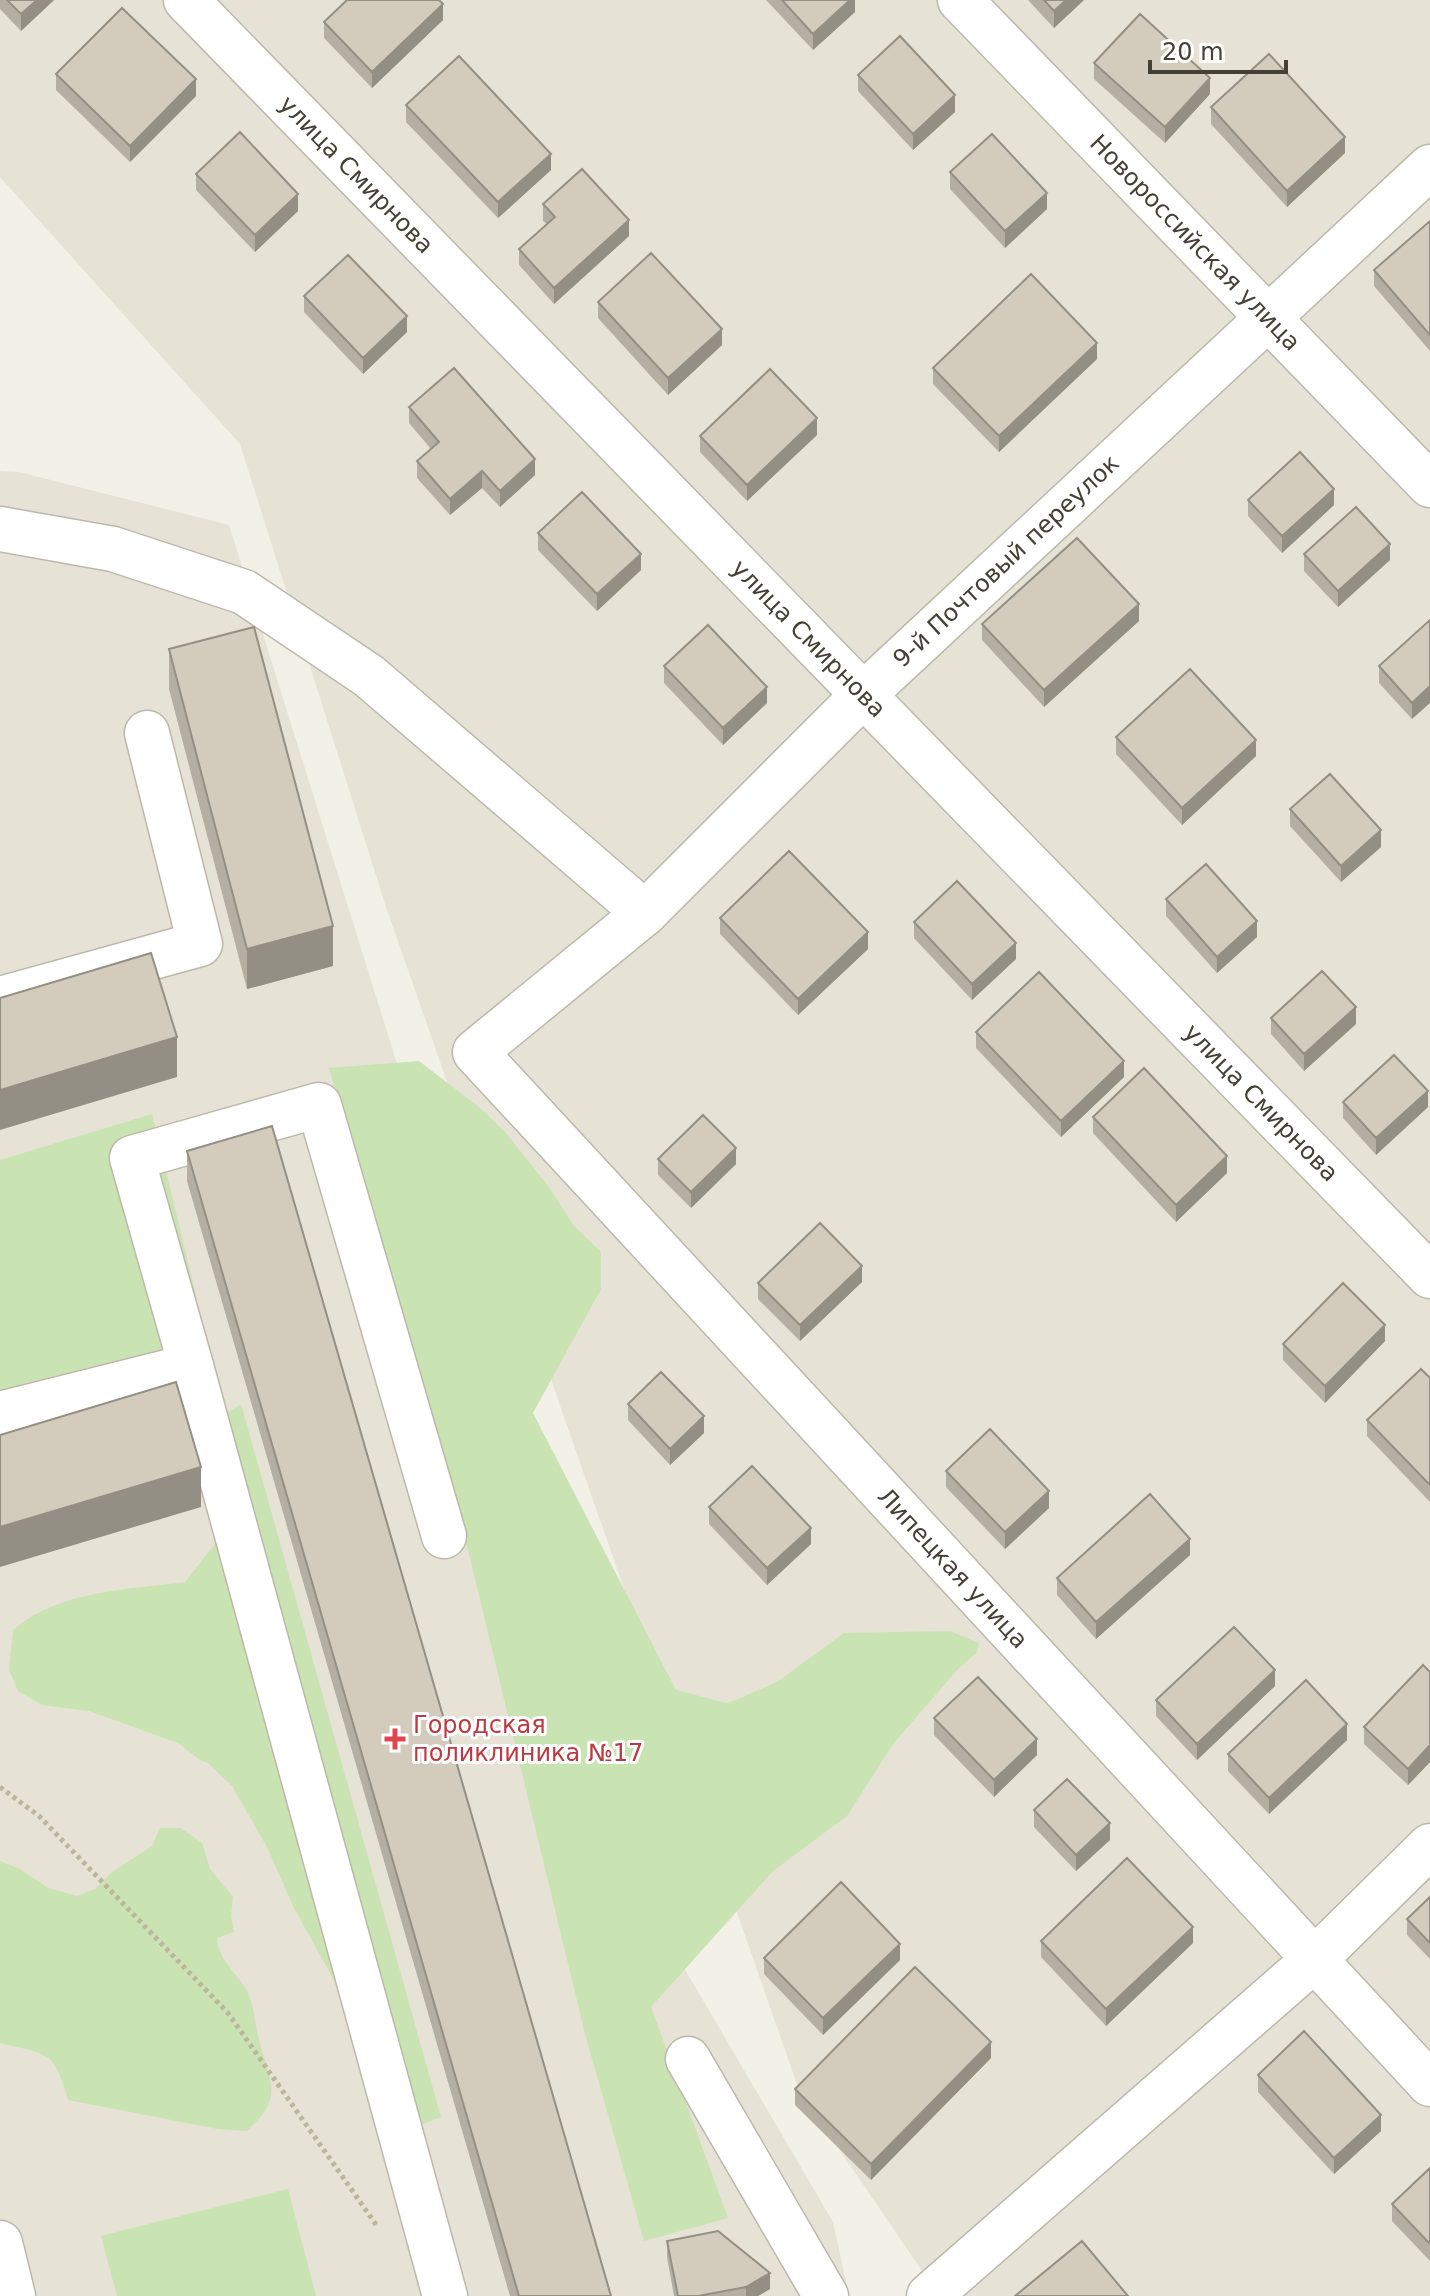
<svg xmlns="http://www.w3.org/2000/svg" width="1430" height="2296" font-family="'DejaVu Sans',sans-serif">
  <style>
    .residential { fill: #e6e2d5 }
    .green { fill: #c9e3b2 }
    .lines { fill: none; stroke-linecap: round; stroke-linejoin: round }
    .minor-casing { stroke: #bdb8aa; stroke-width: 47 }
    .path { stroke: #bdb59c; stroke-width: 5; stroke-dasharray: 4 4; stroke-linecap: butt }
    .minor { stroke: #fff; stroke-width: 44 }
    .wall { fill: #b5afa3 }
    .shaded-wall { fill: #948f84 }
    .building { fill: #d3ccbd; stroke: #948f84; stroke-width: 2 }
    .health-dot { fill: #e0444e; stroke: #fff; stroke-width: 3 }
    .labels { text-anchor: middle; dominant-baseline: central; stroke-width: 6; stroke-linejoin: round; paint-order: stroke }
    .street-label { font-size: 24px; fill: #454036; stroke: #fff }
    .health-label { font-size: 24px; fill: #be3a42; stroke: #fff; text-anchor: start }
  </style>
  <rect width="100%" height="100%" fill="#f2f0e7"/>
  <path class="residential" d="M0,0H1430V2296H939L799,2090L386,907L240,444L0,177Z
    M0,471L19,472L229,525L673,1949L833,2222L849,2296H0Z"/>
  <path class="green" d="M419,1061L479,1107L506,1133L548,1186L574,1226L601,1252V1289L533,1413L676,1690L726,1703L734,1701L777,1682L844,1633L950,1631L979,1643L977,1652L957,1670L893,1744L847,1816L773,1871L651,2007L728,2218L644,2241L585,2034L464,1533L329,1068Z
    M152,1114L196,1295L145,1412L0,1444V1160Z
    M241,1404L441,2117L415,2127L294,1908L267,1847L232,1786L208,1763L200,1760L178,1743L89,1711L42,1705L18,1691L9,1670L13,1630C59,1590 128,1590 185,1582L218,1540L200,1430Z
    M160,1828H181L202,1843L210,1869L233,1897L231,1916L234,1932L217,1938C218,1958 233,1970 244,1986C255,2003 254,2022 259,2040C270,2082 285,2096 247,2131L218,2129L68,2100C54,2049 48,2055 0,2043V1861L20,1869L48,1888L77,1896L95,1889L111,1873L152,1846Z
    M288,2189L316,2296H117L101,2236Z"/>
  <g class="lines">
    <defs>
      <g id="minor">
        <path id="s1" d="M186,0L1430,1276"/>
        <path id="s2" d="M960,0L1430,485"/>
        <path id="s3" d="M1430,167L863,695L645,913L475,1052L1430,2084"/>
        <path d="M0,529L113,549L244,592L369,676L645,913"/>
        <path d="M0,999L200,944L147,733"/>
        <path d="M191,1366L132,1158L319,1105L444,1536"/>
        <path d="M0,1414L191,1366L445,2296"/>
        <path d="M688,2059L826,2296"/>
        <path d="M0,2243L13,2296"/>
        <path d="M929,2296L1316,1958L1430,1846"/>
      </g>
    </defs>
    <use href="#minor" class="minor-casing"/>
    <path class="path" d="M0,1787L39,1816L228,2013L377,2226"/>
    <use href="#minor" class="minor"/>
  </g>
  <path class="wall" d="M0,0H54L21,31L0,9Z
    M766,0H855V12L813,50Z
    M1028,0H1084L1054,28Z
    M443,20L372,88L324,38V22Z
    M1094,63L1210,94L1165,143L1094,79Z
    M56,74L196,96L130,162L56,90Z
    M858,75L955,112L913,150L858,91Z
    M406,105L551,170L498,218L406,122Z
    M1211,107L1345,153L1287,207L1211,124Z
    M950,172L1047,209L1005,248L950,189Z
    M196,174L298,211L255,252L196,190Z
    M543,204L629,236L554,304L519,265V249L547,224L543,221Z
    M1430,221V351L1374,286V270Z
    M304,296L407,332L363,374L304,312Z
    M598,302L722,345L668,395L598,318Z
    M1097,359L999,452L933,384V368Z
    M409,407L535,475L500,507L482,488L450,515L417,478V461L431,449L409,423Z
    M817,435L747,501L700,452V436Z
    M1248,500L1334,505L1282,553L1248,516Z
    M538,533L641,570L597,611L538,550Z
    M1304,554L1390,560L1338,607L1304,571Z
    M1430,620L1412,719L1379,683V666Z
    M1139,621L1044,707L982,640V624Z
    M169,649L333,966L247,989L169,689Z
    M664,666L767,703L723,745L664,683Z
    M1116,737L1256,756L1182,825L1116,754Z
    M1290,809L1381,847L1341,882L1290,826Z
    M1166,899L1257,937L1217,973L1166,916Z
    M720,918L868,949L798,1015L720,934Z
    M914,922L1016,959L972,1000L914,938Z
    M1271,1018L1356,1024L1304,1071L1271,1034Z
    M976,1032L1124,1077L1061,1137L976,1048Z
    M1343,1102L1428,1107L1376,1155L1343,1118Z
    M1093,1117L1227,1173L1176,1222L1093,1133Z
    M187,1151L611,2296H510L187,1181Z
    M658,1159L736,1164L691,1208L658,1175Z
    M862,1282L800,1341L758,1299V1283Z
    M1385,1341L1325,1403L1283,1360V1344Z
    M1430,1378V1502L1367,1436V1420Z
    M628,1404L704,1433L670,1465L628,1420Z
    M946,1471L1049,1508L1005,1549L946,1487Z
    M709,1507L811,1544L767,1585L709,1524Z
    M1190,1555L1096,1639L1057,1595V1578Z
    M1430,1672V1762L1408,1785L1364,1744V1727Z
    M1275,1686L1197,1760L1156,1716V1700Z
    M934,1718L1037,1755L994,1797L934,1735Z
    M1347,1740L1269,1814L1228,1771V1754Z
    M1034,1810L1110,1840L1076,1871L1034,1827Z
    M1430,1897V1959L1407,1935V1919Z
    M1041,1941L1193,1943L1106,2026L1041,1957Z
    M764,1958L900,1960L823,2035L764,1974Z
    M991,2058L871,2180L795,2105V2089Z
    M1258,2075L1381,2131L1334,2174L1258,2092Z
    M1430,2168V2261L1392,2221V2204Z
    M667,2241L770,2289L758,2296H674L667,2257Z"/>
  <path class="shaded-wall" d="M37,0H54L21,31V14Z
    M850,0H855V12L813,50V34Z
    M1066,0H1084L1054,28V11Z
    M443,4V20L372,88V72Z
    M1210,78V94L1165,143V127Z
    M196,79V96L130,162V146Z
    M955,95V112L913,150V134Z
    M1345,137V153L1287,207V191Z
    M551,154V170L498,218V202Z
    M1047,193V209L1005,248V231Z
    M298,194V211L255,252V235Z
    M629,220V236L554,304V288Z
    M407,316V332L363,374V358Z
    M722,329V345L668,395V378Z
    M1097,343V359L999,452V436Z
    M817,418V435L747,501V485Z
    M535,459V475L500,507V491Z
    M482,471V488L450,515V499Z
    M1334,489V505L1282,553V536Z
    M1390,544V560L1338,607V591Z
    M641,554V570L597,611V594Z
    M1139,604V621L1044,707V690Z
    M1430,686V703L1412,719V703Z
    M767,687V703L723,745V728Z
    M1256,740V756L1182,825V808Z
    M1381,830V847L1341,882V866Z
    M1257,921V937L1217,973V957Z
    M333,926V966L247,989V949Z
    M868,932V949L798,1015V999Z
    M1016,943V959L972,1000V984Z
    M1356,1007V1024L1304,1071V1054Z
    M177,1037V1077L0,1130V1090Z
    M1124,1061V1077L1061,1137V1121Z
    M1428,1091V1107L1376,1155V1138Z
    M736,1148V1164L691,1208V1192Z
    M1227,1156V1173L1176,1222V1205Z
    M862,1266V1282L800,1341V1325Z
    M1385,1325V1341L1325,1403V1386Z
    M704,1416V1433L670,1465V1449Z
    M201,1467V1507L0,1567V1527Z
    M1049,1491V1508L1005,1549V1532Z
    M811,1528V1544L767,1585V1568Z
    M1190,1539V1555L1096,1639V1622Z
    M1275,1670V1686L1197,1760V1744Z
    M1347,1724V1740L1269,1814V1798Z
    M1037,1739V1755L994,1797V1780Z
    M1430,1745V1762L1408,1785V1769Z
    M1110,1823V1840L1076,1871V1855Z
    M1193,1927V1943L1106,2026V2009Z
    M900,1944V1960L823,2035V2018Z
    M991,2042V2058L871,2180V2164Z
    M1381,2115V2131L1334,2174V2158Z
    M770,2273V2289L758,2296H746V2287Z"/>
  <path class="building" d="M7,0H37L21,14Z
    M347,0H439L443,4L372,72L324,22Z
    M782,0H850L813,34Z
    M1044,0H1066L1054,11Z
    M122,8L196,79L130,146L56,74Z
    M1140,14L1210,78L1165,127L1094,63Z
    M900,36L955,95L913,134L858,75Z
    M1269,54L1345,137L1287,191L1211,107Z
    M459,56L551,154L498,202L406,105Z
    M240,132L298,194L255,235L196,174Z
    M992,134L1047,193L1005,231L950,172Z
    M582,169L629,220L554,288L519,249L555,217L543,204Z
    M1430,221V335L1374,270Z
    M651,253L722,329L668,378L598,302Z
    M348,255L407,316L363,358L304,296Z
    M1031,274L1097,343L999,436L933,368Z
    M454,368L535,459L500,491L482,471L450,499L417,461L439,442L409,407Z
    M770,369L817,418L747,485L700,436Z
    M1300,452L1334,489L1282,536L1248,500Z
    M582,492L641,554L597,594L538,533Z
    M1356,507L1390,544L1338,591L1304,554Z
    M1077,538L1139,604L1044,690L982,624Z
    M1430,620V686L1412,703L1379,666Z
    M708,625L767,687L723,728L664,666Z
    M254,627L333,926L247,949L169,649Z
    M1190,669L1256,740L1182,808L1116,737Z
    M1330,774L1381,830L1341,866L1290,809Z
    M789,851L868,932L798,999L720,918Z
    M1206,864L1257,921L1217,957L1166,899Z
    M957,881L1016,943L972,984L914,922Z
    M151,953L177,1037L0,1090V998Z
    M1322,971L1356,1007L1304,1054L1271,1018Z
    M1039,972L1124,1061L1061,1121L976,1032Z
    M1394,1055L1428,1091L1376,1138L1343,1102Z
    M1144,1068L1227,1156L1176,1205L1093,1117Z
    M703,1115L736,1148L691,1192L658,1159Z
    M272,1126L611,2296H519L187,1151Z
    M820,1223L862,1266L800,1325L758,1283Z
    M1343,1283L1385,1325L1325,1386L1283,1344Z
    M1421,1369L1430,1378V1485L1367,1420Z
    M661,1372L704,1416L670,1449L628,1404Z
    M176,1382L201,1467L0,1527V1435Z
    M990,1429L1049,1491L1005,1532L946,1471Z
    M752,1466L811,1528L767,1568L709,1507Z
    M1150,1494L1190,1539L1096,1622L1057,1578Z
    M1234,1627L1275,1670L1197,1744L1156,1700Z
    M1423,1665L1430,1672V1745L1408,1769L1364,1727Z
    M978,1677L1037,1739L994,1780L934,1718Z
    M1306,1680L1347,1724L1269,1798L1228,1754Z
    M1067,1779L1110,1823L1076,1855L1034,1810Z
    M1127,1858L1193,1927L1106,2009L1041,1941Z
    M841,1882L900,1944L823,2018L764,1958Z
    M1430,1897V1943L1407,1919Z
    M915,1967L991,2042L871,2164L795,2089Z
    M1304,2031L1381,2115L1334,2158L1258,2075Z
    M1430,2168V2244L1392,2204Z
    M718,2231L770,2273L746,2287L698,2296H678L667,2241Z
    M1082,2241L1128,2296H1015Z"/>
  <path class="health-dot" d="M391 1727h8v8h8v8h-8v8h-8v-8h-8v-8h8z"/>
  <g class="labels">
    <g class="street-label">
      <text stroke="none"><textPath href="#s1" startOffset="244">улица Смирнова</textPath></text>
      <text stroke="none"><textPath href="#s2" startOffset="338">Новороссийская улица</textPath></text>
      <text transform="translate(1006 561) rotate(-43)">9-й Почтовый переулок</text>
      <text stroke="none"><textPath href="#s1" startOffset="892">улица Смирнова</textPath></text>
      <text stroke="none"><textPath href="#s1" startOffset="1540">улица Смирнова</textPath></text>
      <text stroke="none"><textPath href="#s3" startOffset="2006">Липецкая улица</textPath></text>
    </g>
    <g class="health-label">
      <text x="413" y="1725">Городская<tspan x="413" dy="28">поликлиника №17</tspan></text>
    </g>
  </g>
  <path d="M1150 60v12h136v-12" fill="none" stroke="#454036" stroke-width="4"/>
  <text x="1162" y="60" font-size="24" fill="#454036" stroke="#ffffff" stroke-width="6" paint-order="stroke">20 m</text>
</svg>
